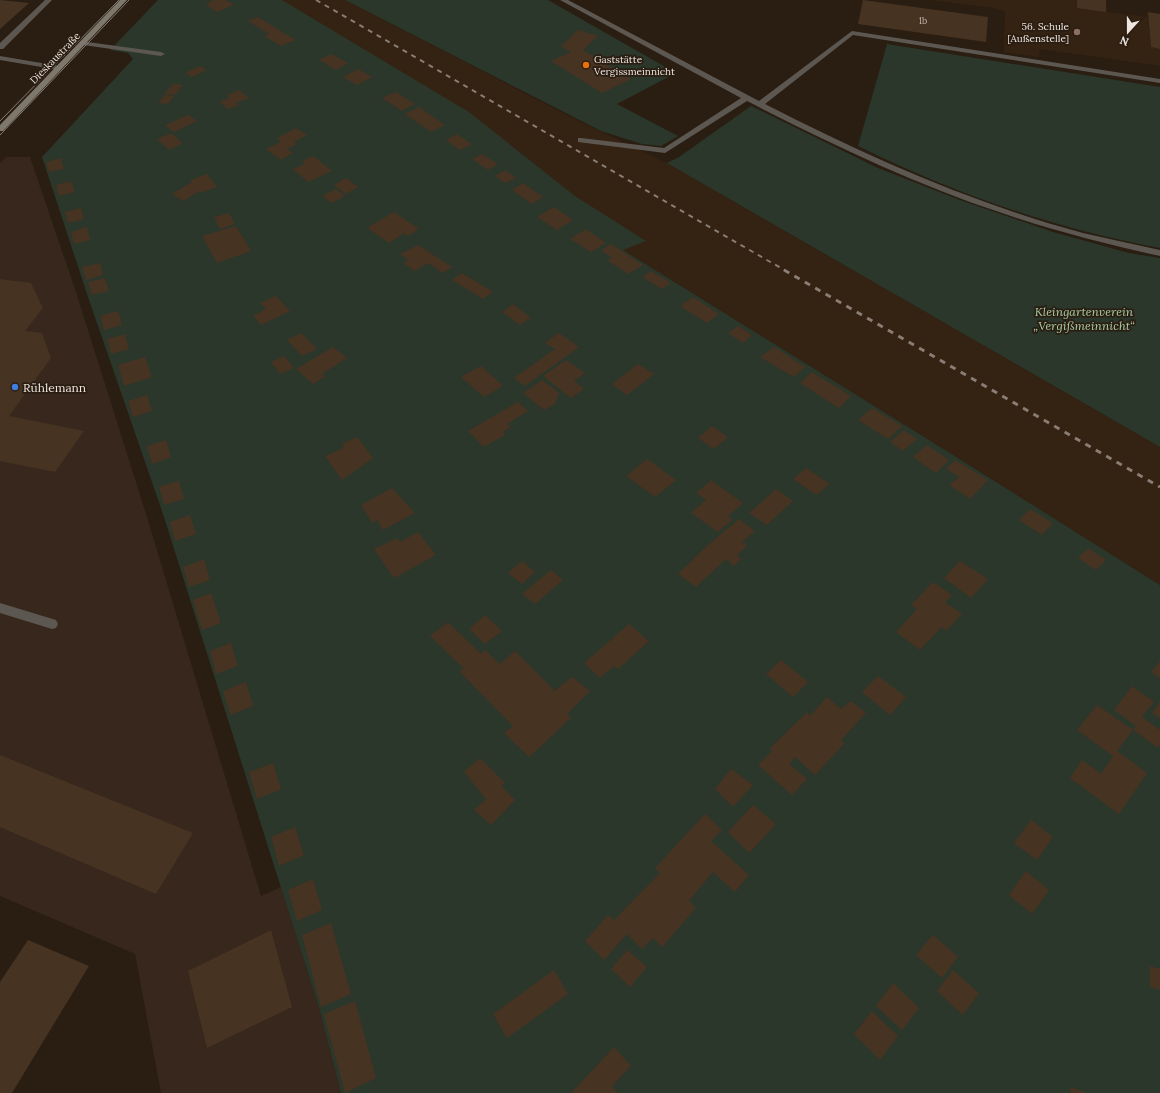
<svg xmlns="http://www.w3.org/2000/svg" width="1160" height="1093" font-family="Lora,serif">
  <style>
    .commercial { fill: #37271d }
    .built { fill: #342212 }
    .green { fill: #2b372a }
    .building { fill: #473322 }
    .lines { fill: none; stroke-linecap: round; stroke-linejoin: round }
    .service { fill: #5c5851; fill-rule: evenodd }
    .secondary { fill: #7e786c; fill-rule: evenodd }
    .tram { stroke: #897e75; stroke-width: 1 }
    .rail-far1 { stroke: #897e75; stroke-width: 2; stroke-dasharray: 5 5; stroke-linecap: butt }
    .rail { stroke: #897e75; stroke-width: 3; stroke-dasharray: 6 6; stroke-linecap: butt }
    .education-dot { fill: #8d6e63; stroke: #2a1d12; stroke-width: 1.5 }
    .food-dot { fill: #e8710a; stroke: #2a1d12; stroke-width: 1.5 }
    .shop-dot { fill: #3f7fe0; stroke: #2a1d12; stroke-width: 1.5 }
    .labels { text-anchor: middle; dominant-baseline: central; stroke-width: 3.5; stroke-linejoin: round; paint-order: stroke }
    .far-number-label { font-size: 9px; fill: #c4b8af }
    .far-poi-label { font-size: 10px; fill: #eee5de; stroke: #2a1d12; text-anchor: end }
    .far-street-label { font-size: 10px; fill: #eee5de; stroke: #2a1d12 }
    .park-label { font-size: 12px; font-style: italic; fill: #aacfa5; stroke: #2a1d12 }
    .poi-label { font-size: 12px; fill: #eee5de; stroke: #2a1d12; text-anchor: start }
  </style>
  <rect width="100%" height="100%" fill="#2a1d12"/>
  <path class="commercial" d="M6,157H30L76,292L147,517L261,896L281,887L319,1008L341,1093H161L135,954L0,896V163Z"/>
  <path class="built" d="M237,0H345L575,119L667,163L1160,447V585L958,458L623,250Z
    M928,0H1106L1107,12L1148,17L1151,47L1160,49V66L1040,49L1039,57L1004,52L1005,12L994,8Z"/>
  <path class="green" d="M158,0H282L469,112L575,196L646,241L623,250L958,458L1160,585V1093H341L319,1008L163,514L88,297L42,157L133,59L128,53L110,50Z
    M345,0H548L676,73L617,104L678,136L661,146L642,144L601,131Z
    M887,44L1160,87V248C1055,229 953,193 858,146Z
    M751,106L878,168L960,200L1053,232L1129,253L1160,258V447L667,163L679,157Z"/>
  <path class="building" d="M0,0L29,3L0,29Z
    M212,0H226L234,5L217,12L206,5Z
    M863,0L988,17L986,42L858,24Z
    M1077,0H1106V12L1077,8Z
    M1148,12L1160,14V49L1151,47Z
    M258,17L279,30L296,40L281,46L264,36L269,34L248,21Z
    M578,30L598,36L583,50L631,79L602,93L551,61L571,52L561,46Z
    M331,54L348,63L336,70L319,60Z
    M200,66L207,70L192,77L185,73Z
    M358,69L372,77L357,85L343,77Z
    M173,84L183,85L175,95L164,94Z
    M239,90L249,98L236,103L239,105L228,109L219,102L229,98L227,95Z
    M396,92L415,104L402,111L382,98Z
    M165,95L174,96L168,104L158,103Z
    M419,107L445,125L431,132L405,114Z
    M188,115L197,121L174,132L165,125Z
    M296,128L307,135L294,142L297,144L287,149L293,153L281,160L266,149L281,142L277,138Z
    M171,133L183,143L169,150L157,139Z
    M457,134L472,144L460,150L446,140Z
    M482,154L498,164L488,170L472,159Z
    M313,156L332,171L308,182L293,169L305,164L302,161Z
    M61,158L64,169L49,172L46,162Z
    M505,170L516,178L505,183L495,176Z
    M207,174L217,187L200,193L199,191L183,201L172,194L192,182L191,180Z
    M346,178L358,187L346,194L334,185Z
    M71,181L75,192L59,196L56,185Z
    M523,183L543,197L532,204L512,190Z
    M336,189L345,196L332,203L322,196Z
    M554,207L573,220L557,230L537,217Z
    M81,208L84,219L68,223L65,212Z
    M394,212L419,229L408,236L404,233L389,243L367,228Z
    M229,213L235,224L220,229L214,217Z
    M236,226L251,251L217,263L202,236Z
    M87,227L90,240L74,244L71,232Z
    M586,229L606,243L591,252L570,239Z
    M611,244L643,265L628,274L607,260L612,258L601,250Z
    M418,245L452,267L443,273L428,263L415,271L403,263L409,260L400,254Z
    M100,263L103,275L86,280L82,267Z
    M651,271L671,283L662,289L642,277Z
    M462,273L493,292L483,299L452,280Z
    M105,278L109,291L92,295L88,282Z
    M0,279L31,283L43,308L25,331L42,333L51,358L9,416L84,431L55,472L0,461Z
    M276,296L290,311L261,325L253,316L266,309L260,303Z
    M693,297L719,314L707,323L680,306Z
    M513,304L531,318L520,325L502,312Z
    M118,311L122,325L104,330L100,316Z
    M738,326L752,335L743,343L728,333Z
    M301,333L317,349L302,356L287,340Z
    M559,333L579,347L525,386L514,378L555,349L545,343Z
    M125,334L129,349L111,354L107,339Z
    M333,347L347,358L322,374L325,376L313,384L296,369Z
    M774,347L805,367L794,377L760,357Z
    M284,356L294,368L280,374L271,362Z
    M145,357L152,377L124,386L118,365Z
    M566,360L585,373L574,381L584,389L571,398L543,376Z
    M638,364L654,374L627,395L612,384Z
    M481,366L503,386L484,397L461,377Z
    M812,372L851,396L839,408L800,383Z
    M542,380L559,393L555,404L544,410L523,393Z
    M147,395L152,411L133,417L128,401Z
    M518,402L528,411L507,424L511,427L503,432L505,435L484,447L468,431Z
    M872,408L902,426L888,439L858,420Z
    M712,426L728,437L714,449L698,438Z
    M904,430L917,439L903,451L890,442Z
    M357,437L373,458L342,480L325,456L344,448L342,444Z
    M166,440L171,457L152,464L147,446Z
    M927,445L949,460L936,473L913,457Z
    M647,459L676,480L655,497L626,476Z
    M955,460L988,480L970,499L949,485L959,477L946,469Z
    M806,468L830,484L817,495L793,479Z
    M711,480L743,503L728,516L732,520L718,532L691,513L706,500L696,493Z
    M179,481L184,499L164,505L159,487Z
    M392,488L415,513L383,530L377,520L372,523L361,505Z
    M776,489L793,501L767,525L749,513Z
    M1030,509L1053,523L1042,535L1019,520Z
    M190,515L196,534L175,541L170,522Z
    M739,519L755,531L742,542L747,546L737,555L741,559L734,566L726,559L696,587L678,574L708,545Z
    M418,532L436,555L394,578L374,549L397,538L400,542Z
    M1088,548L1106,560L1096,570L1078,558Z
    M204,559L210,580L189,587L183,567Z
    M522,561L535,572L522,584L508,573Z
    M960,561L988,579L971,598L944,578Z
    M551,570L563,580L535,604L522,594Z
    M933,582L952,595L945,602L962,614L946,631L942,627L920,650L896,632L917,609L911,605Z
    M211,593L221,623L202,630L193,600Z
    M485,615L502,631L485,644L469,629Z
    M448,622L481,654L485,650L500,664L515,651L554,690L548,696L572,677L590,691L567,714L571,718L529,757L504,733L513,726L460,672L463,668L430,636Z
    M629,624L649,641L618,669L614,666L600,678L584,663Z
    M231,643L238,666L216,674L210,651Z
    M781,660L808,682L793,697L766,674Z
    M1160,661V678L1151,672Z
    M878,676L906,697L890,715L862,692Z
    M246,682L253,706L230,715L223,691Z
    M1132,686L1154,702L1142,717L1160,730V745L1158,748L1133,730L1136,726L1114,710Z
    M827,697L841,709L851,701L866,713L841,740L845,743L815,775L795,757L789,764L807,779L792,795L758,765L772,751L770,748L807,712L810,716Z
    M1160,702V718L1152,713Z
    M1097,705L1133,730L1117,751L1147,773L1119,814L1070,778L1082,760L1101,774L1113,756L1077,730Z
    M0,755L193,833L156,894L0,827Z
    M480,758L505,783L501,786L515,800L491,825L474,810L486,799L464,772Z
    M273,763L281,789L257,799L249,772Z
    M731,769L753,785L733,807L715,789Z
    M753,805L776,824L749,853L728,832Z
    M705,814L722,830L711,841L749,875L735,892L713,872L689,901L696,908L662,947L653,938L642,949L627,934L604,960L585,941L608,915L614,920L660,873L655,868Z
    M1031,820L1053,837L1037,860L1014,843Z
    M295,827L304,855L279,866L271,837Z
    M1026,871L1049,890L1032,914L1009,895Z
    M313,879L322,910L297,921L288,890Z
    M331,923L351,994L321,1007L302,935Z
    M271,930L292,1007L207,1048L188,971Z
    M933,935L958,957L942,978L916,955Z
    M28,940L89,966L12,1093H0V982Z
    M627,950L647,967L630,987L611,969Z
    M1150,966L1160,969V990L1150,987Z
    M554,970L568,994L507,1038L493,1014Z
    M953,970L979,993L963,1015L937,991Z
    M893,983L919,1008L902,1030L876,1006Z
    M355,1001L376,1078L345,1093L324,1014Z
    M872,1011L898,1036L880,1060L854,1034Z
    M614,1047L631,1066L612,1086L618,1093H571Z
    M1071,1087L1087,1093H1070Z"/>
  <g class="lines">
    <path class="service" d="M45,0H52L3,49H0V43Z
      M560,0H568L759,101L852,31L1160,79V83L853,35L765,104C866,156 972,203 1083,233C1108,239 1134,244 1160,250V256C1107,244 1054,231 1002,213C914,184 829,143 747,101L665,153L578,142V138H581L664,148L741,98Z
      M80,41L161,52L165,54L161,56L83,45H80Z
      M0,56L59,66L63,68L59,70L0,60Z
      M0,603L56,620L58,624L56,628L52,629L0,613Z"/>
    <path class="secondary" d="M120,0H127L3,131H0V125Z"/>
    <path class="tram" d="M0,121L119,0
      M0,135L129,0"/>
    <path class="rail-far1" d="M316,0L786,271"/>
    <path class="rail" d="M784,270L1160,487"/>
  </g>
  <circle class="education-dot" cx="1077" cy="32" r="4"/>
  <circle class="food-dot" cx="586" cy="65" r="4"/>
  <circle class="shop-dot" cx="15" cy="387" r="4"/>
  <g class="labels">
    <g class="far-number-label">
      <text x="923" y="20">1b</text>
    </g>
    <g class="far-poi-label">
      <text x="1069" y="26">56. Schule<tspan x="1069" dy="12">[Außenstelle]</tspan></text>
      <text x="594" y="59" text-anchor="start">Gaststätte<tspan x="594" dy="12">Vergissmeinnicht</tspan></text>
    </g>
    <g class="far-street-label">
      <text transform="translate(55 58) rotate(-46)">Dieskaustraße</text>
    </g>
    <g class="park-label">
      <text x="1084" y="311">Kleingartenverein<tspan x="1084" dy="14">„Vergißmeinnicht“</tspan></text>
    </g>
    <g class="poi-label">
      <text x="23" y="387">Rühlemann</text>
    </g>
  </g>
  <g transform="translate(1128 32) rotate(201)" stroke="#2a1d12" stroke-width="3" paint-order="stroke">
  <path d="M0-3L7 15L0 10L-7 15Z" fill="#eee5de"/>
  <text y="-6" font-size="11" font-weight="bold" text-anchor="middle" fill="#eee5de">N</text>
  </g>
</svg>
